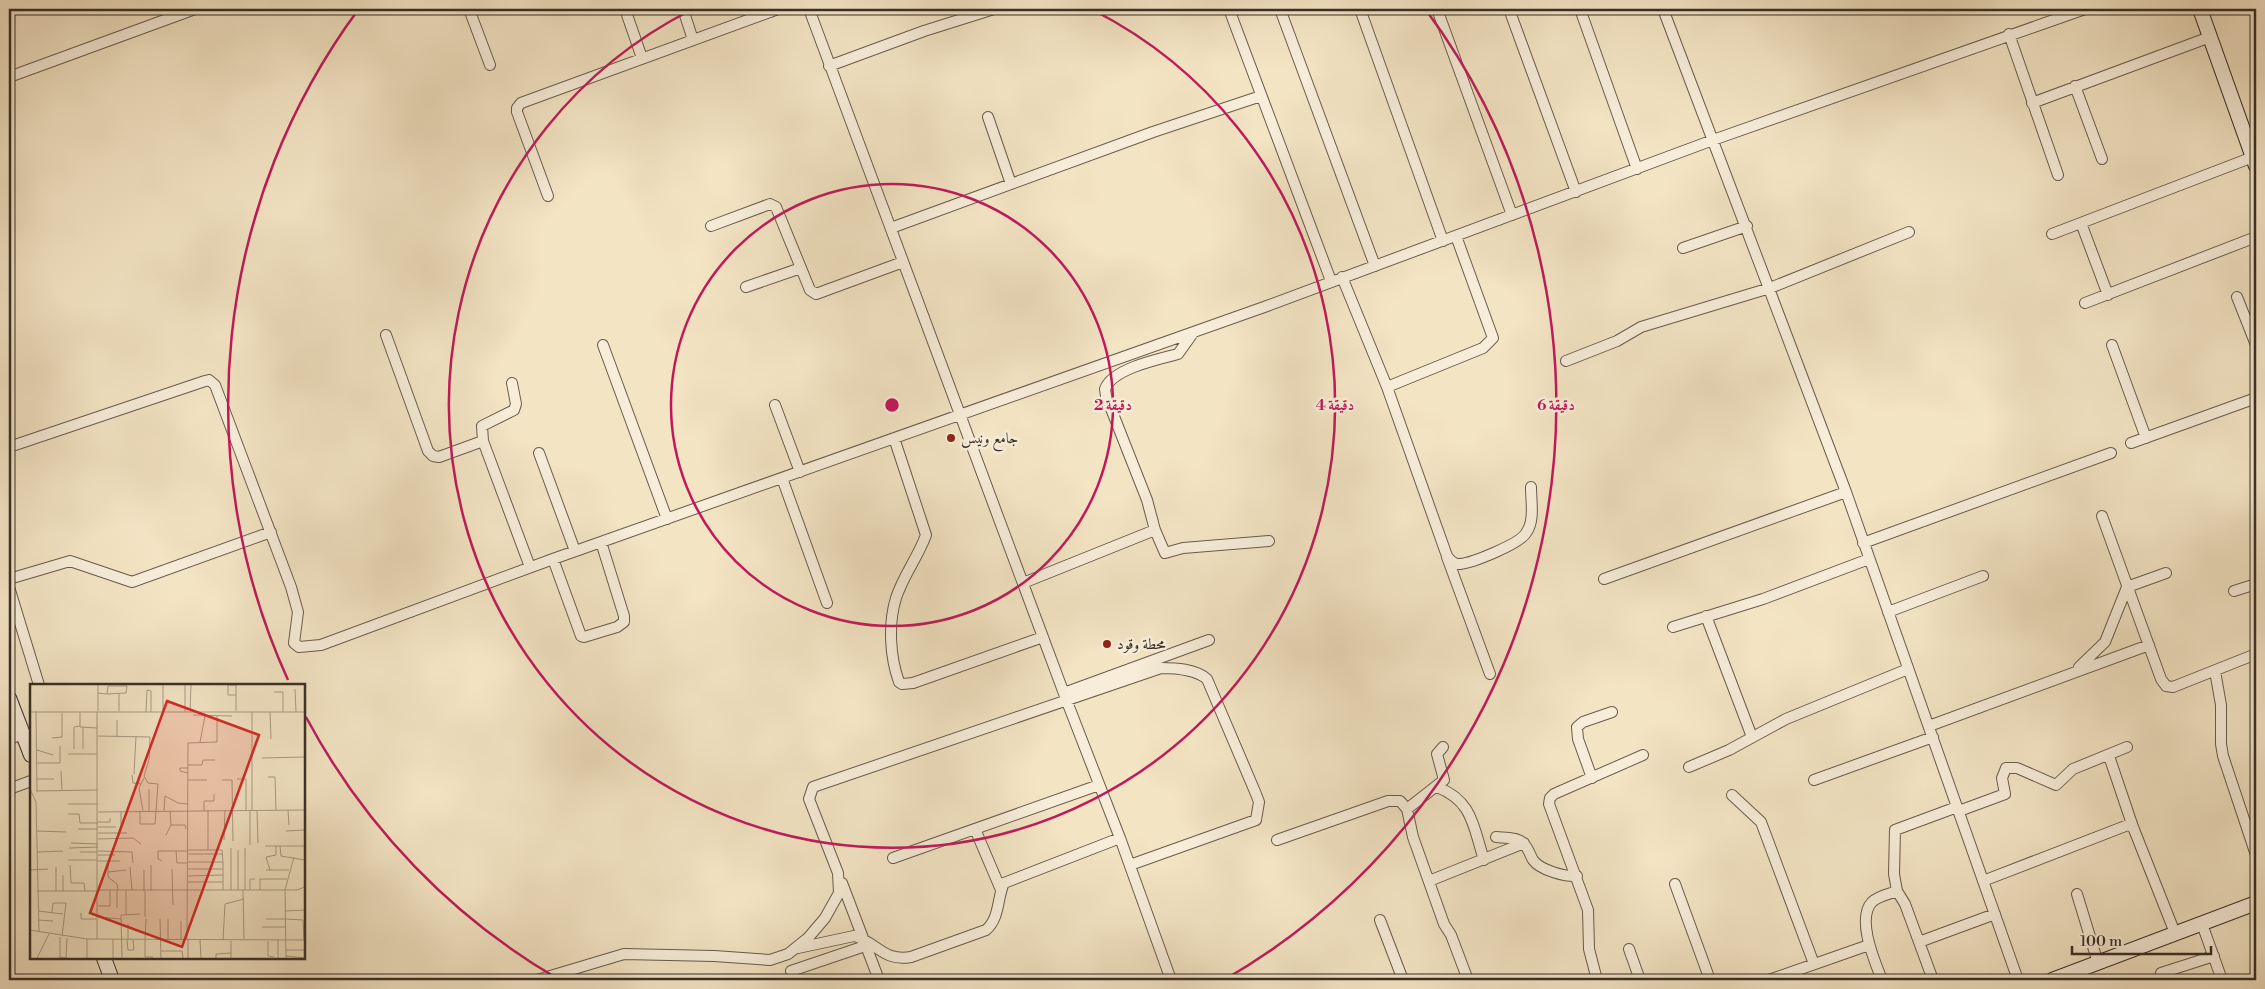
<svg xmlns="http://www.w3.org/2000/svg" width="2265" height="989" font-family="'Libre Bodoni',Amiri,serif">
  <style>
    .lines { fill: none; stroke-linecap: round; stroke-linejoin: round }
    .street-casing { stroke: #685c4e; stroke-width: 12 }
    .secondary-casing { stroke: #392f26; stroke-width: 16 }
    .street { stroke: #f7edd9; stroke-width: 10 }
    .secondary { stroke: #f7edd9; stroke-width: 14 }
    .ring { fill: none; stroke: #c2185b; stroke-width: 2.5 }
    .poi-dot { fill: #8f2418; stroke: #f7edd9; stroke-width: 2 }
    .labels { text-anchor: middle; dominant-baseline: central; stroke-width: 5; stroke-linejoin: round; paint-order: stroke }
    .poi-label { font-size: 15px; fill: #392f26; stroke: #f7edd9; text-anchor: start }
    .inset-road { fill: none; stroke: #a99c85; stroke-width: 1 }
    .view { fill: #d62828; fill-opacity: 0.15; stroke: #d62828; stroke-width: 2.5 }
    .inset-edge { fill: none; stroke: #392f26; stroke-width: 2.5 }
    .centre { fill: #c2185b; stroke: #f7edd9; stroke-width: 2.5 }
    .ring-label { font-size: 15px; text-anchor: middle; font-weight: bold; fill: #c2185b; stroke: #f7edd9; stroke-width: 5; stroke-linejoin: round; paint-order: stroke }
  </style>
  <rect width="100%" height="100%" fill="#f3e4c4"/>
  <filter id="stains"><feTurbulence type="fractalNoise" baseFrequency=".004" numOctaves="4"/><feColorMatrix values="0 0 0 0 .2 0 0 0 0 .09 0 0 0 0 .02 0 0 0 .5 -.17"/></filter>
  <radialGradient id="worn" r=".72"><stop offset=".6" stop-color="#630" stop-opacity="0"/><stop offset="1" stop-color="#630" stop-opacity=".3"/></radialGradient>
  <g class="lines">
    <defs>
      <path id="street" d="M469,9L490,65
        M625,9L642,58
        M683,9L693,40
        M809,9L1066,699L1120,838L1171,980
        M1229,9L1331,281
        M1280,9L1375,266
        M1360,9L1443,241
        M1437,9L1512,215
        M1509,9L1576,192
        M1580,9L1637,169
        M1663,9L1846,492L2018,980
        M2009,34L2058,175
        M829,66L924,31L994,9
        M9,77L195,9
        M2075,86L2102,159
        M2032,103L2210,37
        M988,117L1011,184
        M548,196L517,112V108L521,103L778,9
        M2081,223L2108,295
        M711,226L770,204L776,207L810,290L816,294L903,262
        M891,228L1153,132L1261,96
        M2052,234L2253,157
        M1683,248L1747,226
        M1342,277L1387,387L1447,556C1450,560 1454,565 1460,564C1472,563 1520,544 1526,533C1535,521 1531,502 1531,487
        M746,287L801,268
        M2237,297L2256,345
        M2085,303L2256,237
        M1193,333L1178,354C1158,359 1112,369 1105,389L1106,396L1147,500L1155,530L1165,553L1183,548L1269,541
        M386,335L428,451L433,456L439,457L483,441L530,567
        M603,345L667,519
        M2112,345L2146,438
        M1566,361L1617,341L1641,327L1770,288L1909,232
        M1387,387L1483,348L1493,338L1456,236
        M775,405L800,472
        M894,438L926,535C918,557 903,576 896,598C888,624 890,657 899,682L902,684L913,683L1043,637
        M483,441L482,426L514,410L516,404L512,383
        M2131,443L2256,398
        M9,447L205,381L209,380L215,385L291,587L298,612L294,643L299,647L321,645L553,559L1267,306L1713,140L2085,9
        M539,453L575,551
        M782,478L827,603
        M2102,516L2161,679L2166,686L2173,687L2256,654
        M1863,543L2111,453
        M1447,557L1490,674
        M553,559L581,636L584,637L617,627L624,622V616L601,542
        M9,579L70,561L132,582L271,532
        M1604,579L1846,492
        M1023,583L1155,530
        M9,587L39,685
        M2234,591L2256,584
        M1888,612L1983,576
        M1706,616L1752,737
        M1673,627L1763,599L1869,559
        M2079,667L2105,642L2127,587L2166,573
        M2215,671L2221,705V744L2223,756L2256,855
        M1064,693L1209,640
        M1929,726L2149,645
        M9,739L23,734
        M2109,756L2133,827
        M1689,767L1729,750L1786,719L1908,669
        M1592,778L1578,739L1577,727L1583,722L1612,712
        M1814,780L1933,737
        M1437,787C1473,801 1473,826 1484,860
        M9,789L31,781
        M1732,795L1761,822L1814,964
        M1407,809L1444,780L1437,754L1443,747
        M1959,811L2005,794L2002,778L2006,768H2017L2056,785L2073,769L2127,747
        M975,829L1001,890
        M1496,837C1504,838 1517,837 1523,843C1528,847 1530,855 1533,860C1540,870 1565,877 1577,876
        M1277,840L1388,801H1400L1407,809L1413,837L1444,924L1451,935L1468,980
        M893,858L1099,785
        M1429,881L1524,843
        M1983,881L2128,825L2133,827L2175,933
        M842,883L879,980
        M1675,884L1710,980
        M2077,894L2098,963
        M1380,920L1403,980
        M2202,924L2222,980
        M1919,942L1995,914
        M798,948L854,936C877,942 883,962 911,957L986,930C1000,918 997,898 1004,883L1120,838
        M1629,949L1640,980
        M791,971L865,946
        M2161,973L2214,956
        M537,980L624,954L714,956L770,960L788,954L808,938L825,918L839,893L838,873L809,799L813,787L1161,668C1176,668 1195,669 1207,679L1256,794L1259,802L1256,820L1130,865
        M1597,980L1589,949L1588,910L1549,804L1550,798L1554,794L1643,755
        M1769,980L1869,945
        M1882,980C1875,962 1856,919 1872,902C1878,896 1889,894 1897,891
        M1933,980L1905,904L1897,891L1894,874L1895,830L1957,807"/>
      <path id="secondary" d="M2200,9L2256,166
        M9,698L31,755
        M104,958L112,980
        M2052,980L2256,903"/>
    </defs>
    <use href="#street" class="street-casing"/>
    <use href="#secondary" class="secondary-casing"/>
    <use href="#street" class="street"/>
    <use href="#secondary" class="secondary"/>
  </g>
  <g class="ring">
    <circle cx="892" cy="405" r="221"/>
    <path d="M1093 10A443 443 0 1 1 691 10"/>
    <path d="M560 980A664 664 0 0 1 306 717M288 680A664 664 0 0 1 358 10M1426 10A664 664 0 0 1 1224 980"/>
  </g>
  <g class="poi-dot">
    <circle cx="951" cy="438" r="5"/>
    <circle cx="1107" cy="644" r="5"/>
  </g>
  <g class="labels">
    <g class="poi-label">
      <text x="961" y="438">جامع ونيس</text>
      <text x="1117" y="644">محطة وقود</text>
    </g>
  </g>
  <g transform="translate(30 684)">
    <rect width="275" height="275" fill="#f3e4c4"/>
    <path class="inset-road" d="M155,1V28M265,5L266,28M244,8H253V28M68,9L77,10L96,9L97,2H78L77,10M206,11H198V1H206M6,27L7,107M68,27V1M89,27V9M133,27V1M206,27V1M0,28H275M50,28V43L67,44M116,28L117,6L121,7V28M160,28L161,1M222,28V127M240,28L241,55M275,28V58M163,31L202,32M87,36V52M53,44V65M68,52L120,53L119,76L114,92L118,99L128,100L125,140H110V127M22,54L32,53V29M170,58L175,32M44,65V43L50,42M7,66L23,71M38,70H67M232,74L275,73M7,79H30V62M158,81H172L173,76H185M275,83V130M31,87L32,107M158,89L150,87V84H158M104,90L106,52M102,91L103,99L111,100M238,93H245L246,126M7,95H24M207,95H216V126M158,96H177M192,96H202L203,157M1,107L6,118L9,248M6,107L67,106M38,120H68M258,126L259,141M91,127V143M113,127L109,104L114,94M119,127V105M134,127L135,112L148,119L158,120M174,127V117H184V110M220,127V161M227,127L228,159M68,128L275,126M38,130H49L50,139H68M68,138H80V134M141,141H155L156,145M68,143H86M48,145H67M7,147L36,148M256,147L275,146M68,149H97M136,151L141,141L140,127M68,155L103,154L111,160M194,156L195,126M41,159L68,160M235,162H275M250,162L251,172L275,176M39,164L68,163M201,164V206M158,166H192L193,178M178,166V126M208,166V206M68,167L102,168L103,179M146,167L147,179H158M7,168L33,167M50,168H67M158,170H193M68,171H85M38,176H67M68,177H90M132,177L128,175V167H158M158,178H193V206M40,181L41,199H54L55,207M78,181V193L87,200L88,206M26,183V207M100,183L102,206M142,185L143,221M158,185H193M0,186L18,185M236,186H259M240,186L236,173L246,171V162M78,188L96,186M33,191V207M158,192L193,191M158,198H193M68,206H267L275,203M87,206V224M96,206V230M213,206L214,255M215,206V164M220,206V195H225M230,206V195H257M7,207H67M114,207V186M115,207V233M121,207V181M68,222H80V206M8,227L33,230M255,227L275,226M22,228L23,219H36L32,252M51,229V235H66M68,233L91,235M130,235L131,274M138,235V256M236,235H255M255,235L273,236L274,256M8,236L23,237M151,237V256M232,243H255M0,246L57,255L275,256M67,255V28M115,255L116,235M157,255L158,59L187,58V32M97,256L98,266H104L103,256M98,256V240M115,256V273H123M170,256L171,274M193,256L195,220L214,215M248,256V274M201,257V274M238,257V272L244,273M256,266H275M131,267H152L153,274M256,272L275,274M30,273L36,274L37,254M7,274L19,250M30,274V253M57,274V255M83,274V255M92,274L91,231L110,230M158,274V256M186,274V270L201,269M256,274L255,206L264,173"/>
    <path class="view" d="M137,17L229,51L152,263L60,229Z"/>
    <rect width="275" height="275" class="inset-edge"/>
  </g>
  <circle cx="892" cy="405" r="8" class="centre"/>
  <g class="ring-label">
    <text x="1113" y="410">2 دقيقة</text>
    <text x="1335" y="410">4 دقيقة</text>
    <text x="1556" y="410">6 دقيقة</text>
  </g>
  <rect width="2265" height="989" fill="none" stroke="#f3e4c4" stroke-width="30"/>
  <rect x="10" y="10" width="2245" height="969" fill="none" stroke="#392f26" stroke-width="2.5"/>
  <rect x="15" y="15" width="2235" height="959" fill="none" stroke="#392f26"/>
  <path d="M2072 946v8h139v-8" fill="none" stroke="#392f26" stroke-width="2.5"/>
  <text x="2080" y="946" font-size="15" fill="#392f26" stroke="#f7edd9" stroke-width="4" paint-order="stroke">100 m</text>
  <rect width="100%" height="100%" filter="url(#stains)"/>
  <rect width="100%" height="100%" fill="url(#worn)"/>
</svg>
